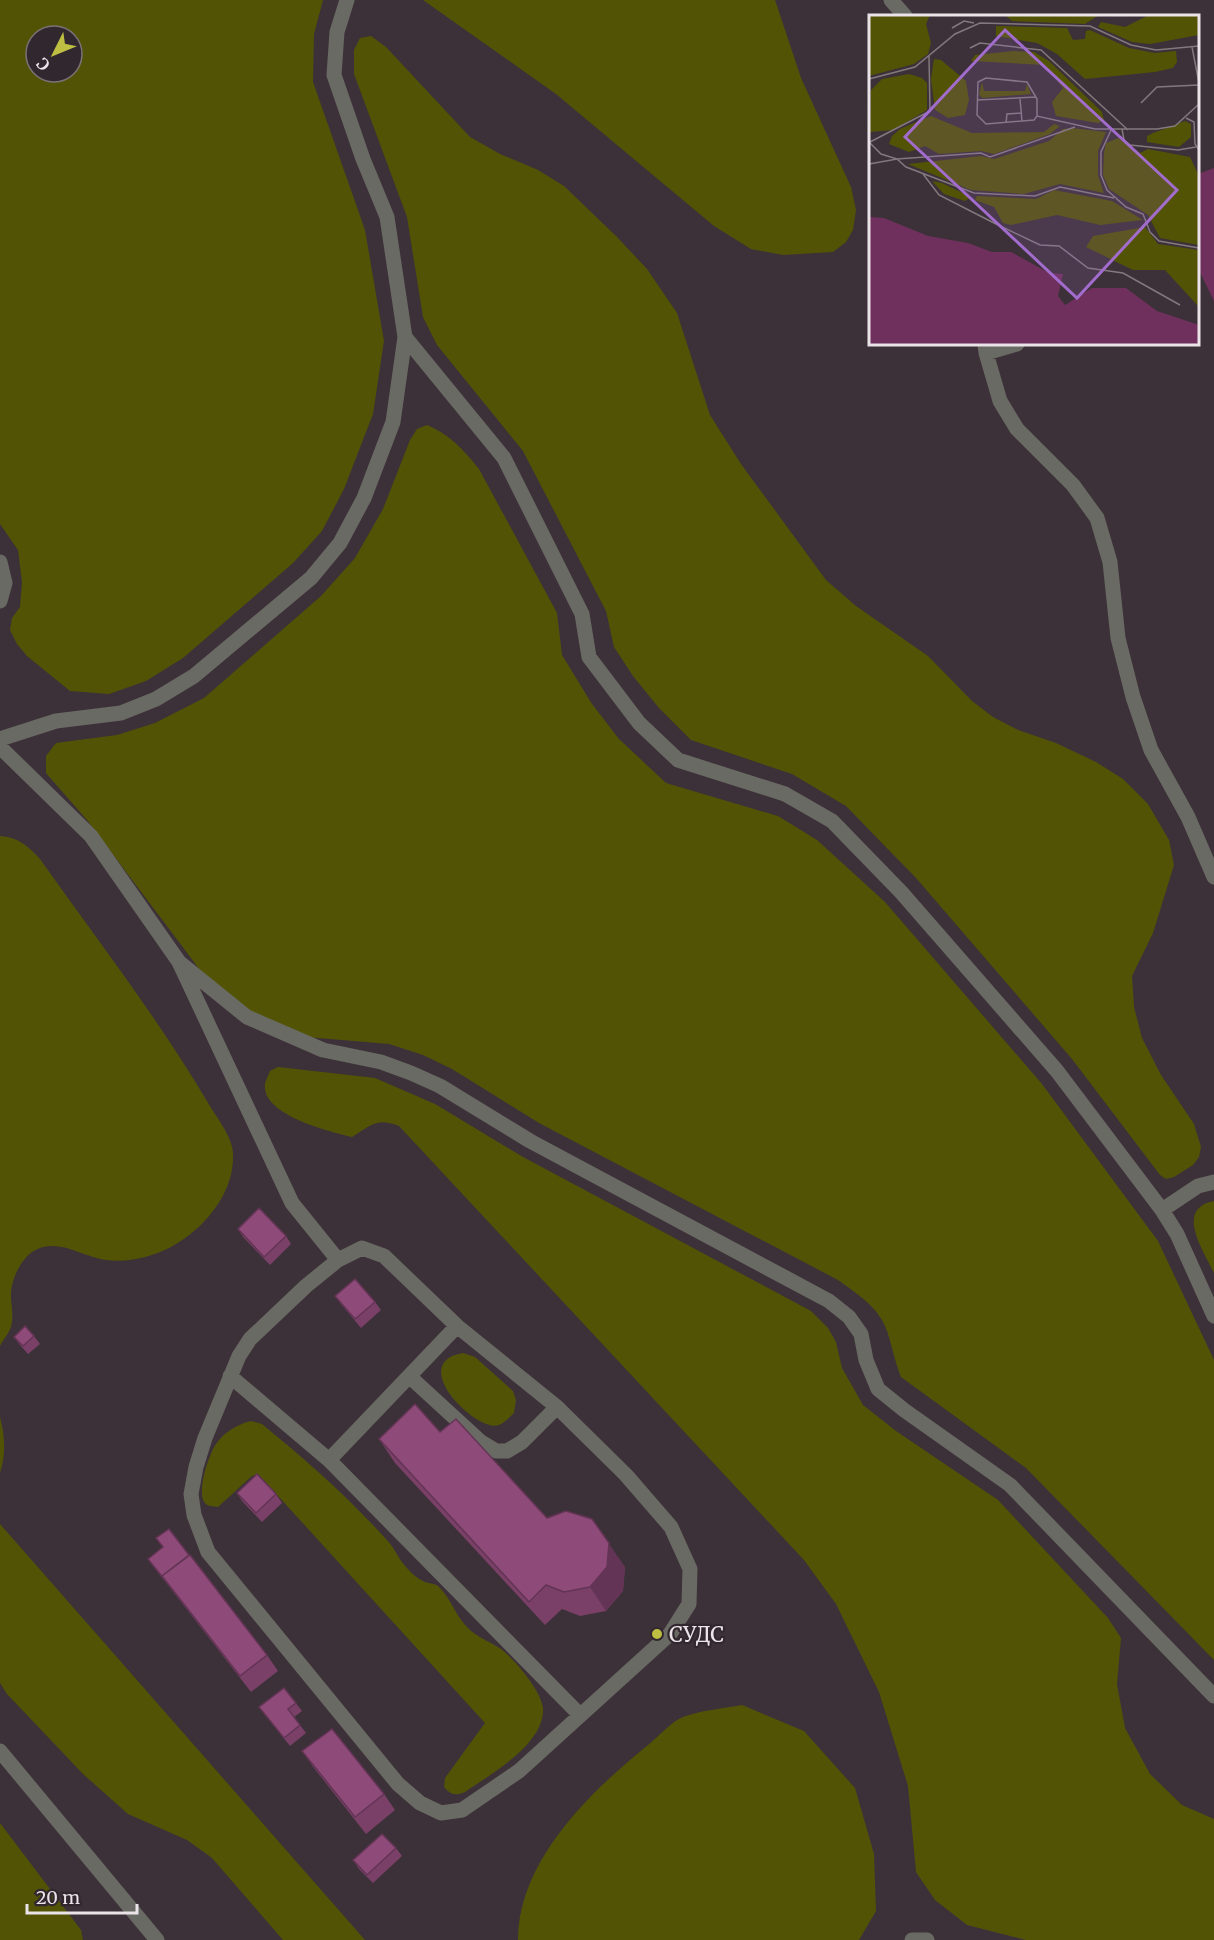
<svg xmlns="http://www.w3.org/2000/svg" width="1214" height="1940" font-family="Merriweather,serif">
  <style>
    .green { fill: #535306; fill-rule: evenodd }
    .water { fill: #70305d }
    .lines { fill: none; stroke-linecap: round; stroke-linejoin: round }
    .minor { stroke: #6a6a64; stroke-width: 15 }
    .wall { fill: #7a4068 }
    .shaded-wall { fill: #633455 }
    .building { fill: #8e4b79; stroke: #633455; stroke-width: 1.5 }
    .poi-dot { fill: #bebf42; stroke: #31272e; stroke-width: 2 }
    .labels { text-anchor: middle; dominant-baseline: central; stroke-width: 4.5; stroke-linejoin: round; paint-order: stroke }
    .poi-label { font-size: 21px; fill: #eae3e7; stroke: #31272e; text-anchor: start }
    .inset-road { fill: none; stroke: #82787e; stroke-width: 1.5 }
    .view { fill: #a26ccd; fill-opacity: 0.15; stroke: #a26ccd; stroke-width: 3 }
    .inset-edge { fill: none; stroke: #eae3e7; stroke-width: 3 }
  </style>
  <rect width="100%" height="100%" fill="#3c3138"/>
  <path class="green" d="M0,0H323L314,34L313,82L365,230L384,341L373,414L344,489L322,531L293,563L183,658L146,681L109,694L70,691L27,656L17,644L10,630L12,618L20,607L22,582L18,550L0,524ZM36,36H72V72H36Z
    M423,0H775L801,78L851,187L856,210L853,230L846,242L833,252L783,255L751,249L714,226L556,94Z
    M371,36L386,47L470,137L500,154L538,170L564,186L617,237L647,269L677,313L710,415L741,464L826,580L856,606L928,656L972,701L993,717L1018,730L1056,743L1096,762L1123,779L1148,804L1169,840L1174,865L1153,933L1132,976L1134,1007L1142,1038L1161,1075L1194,1124L1201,1147L1199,1157L1193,1165L1174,1177L1166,1179L1160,1175L1072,1059L916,878L846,806L792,774L691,740L659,708L633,676L614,647L606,611L523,451L437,345L423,317L407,217L354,74V50L360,38Z
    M427,425C449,434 464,450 479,469L557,613L562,655L592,704L619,739L666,783L778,816L817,840L885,902L1042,1084L1158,1241L1214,1360V1660L1026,1468L901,1377C895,1362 892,1346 887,1331C879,1307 857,1294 838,1280L539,1123L452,1069L423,1055L389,1044L271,1034L212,986L87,820L46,773V756L56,743L117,735L155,723L204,698L321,596L355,558L383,509L410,440L417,429Z
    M0,836C18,837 28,846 40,859C96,938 157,1017 207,1101C215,1116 232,1135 233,1153C235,1193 204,1229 171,1247C151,1257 128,1263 106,1260C81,1257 57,1236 32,1252C20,1261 11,1280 11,1295C11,1306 14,1316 11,1327C9,1333 3,1340 0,1346Z
    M278,1067L375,1078L435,1104L523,1157L811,1311L828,1328L836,1342L842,1368L863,1405L896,1431L998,1500L1108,1618L1121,1638L1117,1684L1125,1728L1150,1774L1182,1805L1214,1819V1940H1026L967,1925L935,1900L916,1872L908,1786L879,1692L836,1604L804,1560L399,1126C377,1117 371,1125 352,1137C330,1132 261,1115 265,1084C266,1080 268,1075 270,1071Z
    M1214,1201V1273C1204,1251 1174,1209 1214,1201Z
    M463,1353L475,1357L513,1391L516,1400L514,1413C510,1417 504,1423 499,1425C478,1434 405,1363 463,1353Z
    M0,1417C5,1436 6,1454 0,1473Z
    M251,1421L262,1424C306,1460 348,1497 386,1539C395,1548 398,1559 407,1568C412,1574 418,1579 425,1582C430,1584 434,1583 438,1586C451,1598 455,1615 467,1627C476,1637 489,1641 501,1649C515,1660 541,1690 543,1708C545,1744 491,1774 465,1792C455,1796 451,1795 444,1787L445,1778L485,1723L258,1474L252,1476L218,1507C213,1506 208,1507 205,1503C196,1493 209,1454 216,1444C224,1432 238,1424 251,1421Z
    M0,1524L365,1940H283L212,1858L187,1840L128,1814L83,1774L7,1694L0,1683Z
    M742,1705L804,1731L855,1788L874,1854L876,1911L859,1940H518C518,1861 590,1792 648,1745C658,1737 671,1722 683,1717C698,1711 725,1708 742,1705Z
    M0,1823L81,1930L83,1940H0Z"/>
  <path class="water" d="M1214,168V301L1198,268V174Z"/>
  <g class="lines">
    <path class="minor" d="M891,0L905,16
      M405,337L504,458L582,614L589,657L639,723L678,760L785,794L832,821L901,892L1057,1071L1162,1210L1177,1234L1214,1316
      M985,344L986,353L1000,401L1017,429L1073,485L1097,518L1110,562L1118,638L1133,697L1151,750L1188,817L1214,877
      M986,353L1017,344
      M0,562L5,583L0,601
      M0,739L56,721L121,713L156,699L194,676L311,578L340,543L364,498L393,422L405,337L387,217L363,159L334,75L337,32L347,0
      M0,747L91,836L179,962L292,1203L338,1260
      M179,962L247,1017L323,1050L381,1062L411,1073L440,1086L530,1141L829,1301L849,1317L861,1334L866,1360L878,1389L904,1410L1010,1485L1214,1696
      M1162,1210L1198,1186L1214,1182
      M362,1248L384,1256L457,1326L557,1407L626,1475L671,1527L690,1569L689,1604L670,1634L519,1771L462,1810L441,1813L420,1803L398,1784L208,1552L194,1515L191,1494L196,1467L205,1438L239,1356L250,1339L306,1286L338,1260Z
      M230,1376L329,1460L579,1714
      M409,1376L481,1442L496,1451H507L522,1442L557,1407
      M329,1460L457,1326
      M0,1751L157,1940
      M912,1940H927"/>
  </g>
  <path class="wall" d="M238,1229L286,1236L291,1244L270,1265L243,1237Z
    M335,1296L375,1302L381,1310L361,1328L341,1304Z
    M34,1336L40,1344L28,1354L20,1345L14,1337Z
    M440,1432L547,1518L625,1567L623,1591L606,1611L580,1616L562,1609L545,1625L395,1463L379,1439Z
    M237,1493L276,1494L282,1503L262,1522L242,1501Z
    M154,1567L267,1655L278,1671L251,1692Z
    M284,1688L302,1711L294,1717L306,1733L290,1746L259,1707Z
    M302,1751L384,1794L395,1810L366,1834L314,1768Z
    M396,1848L402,1856L373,1883L359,1869L353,1860Z"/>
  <path class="shaded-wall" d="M592,1519L625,1567L623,1591L606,1611L590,1587Z"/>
  <path class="building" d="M259,1208L286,1236L264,1257L238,1229Z
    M355,1279L375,1302L355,1319L335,1296Z
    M25,1326L34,1336L23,1346L14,1337Z
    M415,1404L440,1432L456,1419L547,1518L566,1511L592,1519L609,1543L607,1567L590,1587L564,1592L546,1585L529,1602L379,1439Z
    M257,1474L276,1494L256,1513L237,1493Z
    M169,1529L189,1555L162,1576L164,1579L148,1559L163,1547L156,1538Z
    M190,1555L267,1655L240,1676L162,1576Z
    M284,1688L296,1703L288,1709L300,1725L284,1738L259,1707Z
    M332,1729L384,1794L355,1817L302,1751Z
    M382,1834L396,1848L367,1875L353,1860Z"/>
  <circle class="poi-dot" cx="657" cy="1634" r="6"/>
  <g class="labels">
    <g class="poi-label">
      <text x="669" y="1634">СУДС</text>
    </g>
  </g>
  <g transform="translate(869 15)">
    <rect width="330" height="330" fill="#3c3138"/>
    <path d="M0,0H61L57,9L62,28L59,39L45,49L0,61ZM136,0H230L216,9L143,6ZM280,0H330V20L281,29L263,27L229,12L232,7L256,12ZM127,11L198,13L204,25L216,24L217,16L221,15L260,33L286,38L307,36L308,47L304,53L286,57L216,64L188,39L168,28L127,21ZM144,36L165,37L180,46L233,97L235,105L229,108L187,101L183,87L194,73L176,50L102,46L106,40ZM65,44L72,45L97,66L100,85L96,100L79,103L66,95L62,64ZM40,59L53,63L58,68V95L24,115L1,117L2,75L13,64ZM113,67L115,76H156L158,69L162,79L113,83L110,79ZM62,101L103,118L175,117L185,109L191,111L181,119L125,139L112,136L70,139L56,131L40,137L20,129L23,121L31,114ZM316,106L322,109V122L310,132L278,127V121L284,118ZM203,113L237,117L229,136V160L235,178L191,169L155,179L102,175L39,149L112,141L125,144L180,126L194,114ZM249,123L271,138L279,134L321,142L330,161V230L291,223L279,200L240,174L234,160L235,137L237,128ZM63,166L73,168L102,182L96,186L75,179ZM185,175L243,186L274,205L231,210L188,200L142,210L134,208L125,192L106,185L108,181L167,184ZM276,212L289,229L330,235V292L296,255H264L217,232L224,221Z" fill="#535306"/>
    <path d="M0,202L15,203L59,221L99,228L123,237H142L180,258L194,259L189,281L196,290L223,273H257L288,296L330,310V330H0Z" fill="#70305d"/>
    <path class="inset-road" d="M83,13L95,6L105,8M323,32L330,68M101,33L111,28L172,35L259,115M0,64L46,52L86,19L111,8L221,11L262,30L287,35L330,31M151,84L153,106M108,85L167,82M272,88L288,72L330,70M168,101V84L158,67L117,63L109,67L108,100L117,109L165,105L168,101L226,114H288L306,111L330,89M317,103L325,107L326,129L330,135M137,108L138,99L152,98M243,113L232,137V160L238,175L257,192L274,199L281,217L290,226L330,233M253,114L255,125L261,130L309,135L327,132M0,127L12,139L28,144L112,138L121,142L206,112M1,127L61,96L60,41M0,149L28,144L37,152L105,178L166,181L191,172L245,183M54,159L70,180L125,208L171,230L190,231L219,253L254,258L311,290"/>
    <path class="view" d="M136,15L308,175L208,283L36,122Z"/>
    <rect width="330" height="330" class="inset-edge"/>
  </g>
  <g transform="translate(54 54) rotate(227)"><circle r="28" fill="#31272e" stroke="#7b7278" stroke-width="1.5"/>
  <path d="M0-4.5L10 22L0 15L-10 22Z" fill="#bebf42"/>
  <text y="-9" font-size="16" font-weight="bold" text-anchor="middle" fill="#eae3e7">С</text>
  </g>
  <path d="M27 1904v9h110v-9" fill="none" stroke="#eae3e7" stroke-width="3"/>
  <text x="36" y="1904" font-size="18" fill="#eae3e7" stroke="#31272e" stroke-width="4.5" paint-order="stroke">20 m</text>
</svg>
